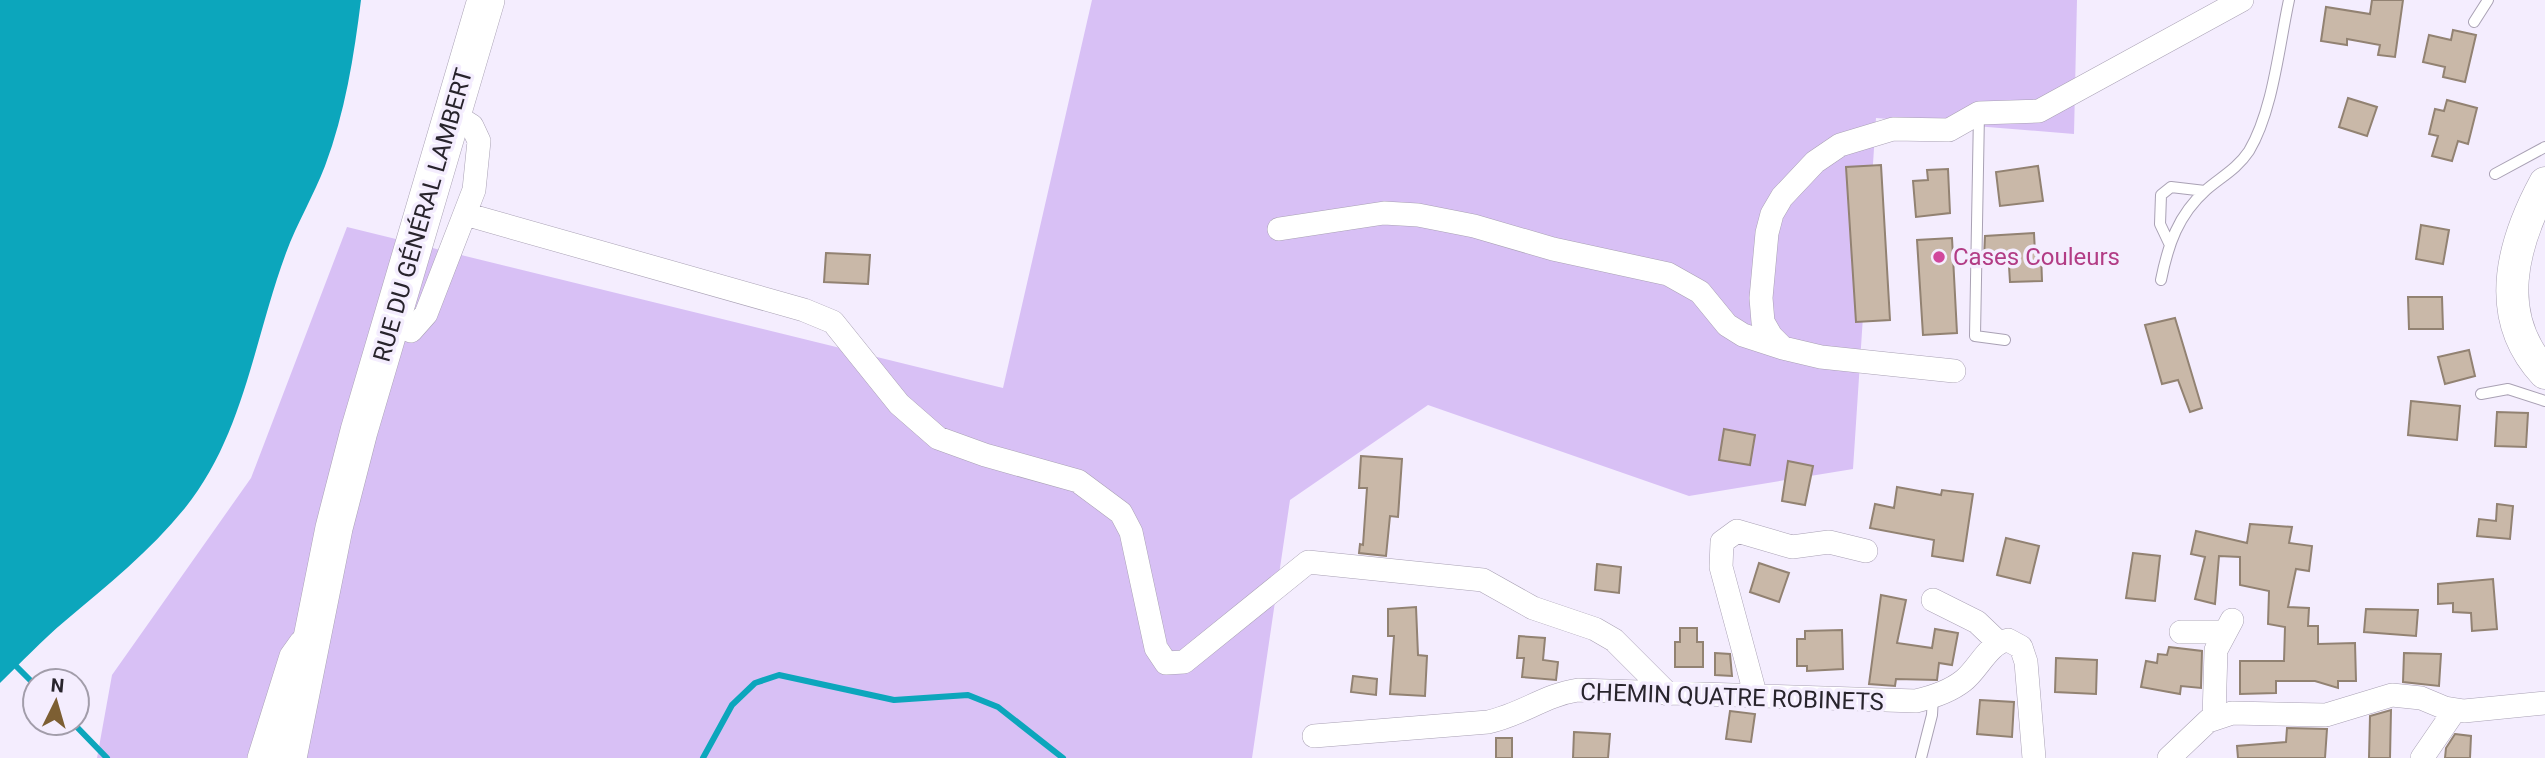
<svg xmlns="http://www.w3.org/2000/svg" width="2545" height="758" font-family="Roboto,sans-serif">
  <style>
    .green { fill: #d8c0f5 }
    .water { fill: #0ca6bc }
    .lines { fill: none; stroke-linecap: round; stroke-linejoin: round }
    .stream { stroke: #0ca6bc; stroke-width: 6 }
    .building { fill: #c9b8a8; stroke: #928272; stroke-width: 2 }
    .lane-casing { stroke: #a9a1b4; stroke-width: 12 }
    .street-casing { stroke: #a9a1b4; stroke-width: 24 }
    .secondary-casing { stroke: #a9a1b4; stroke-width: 33 }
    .primary-casing { stroke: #a9a1b4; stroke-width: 38 }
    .lane { stroke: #fff; stroke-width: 10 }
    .street { stroke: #fff; stroke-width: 23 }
    .secondary { stroke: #fff; stroke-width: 32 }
    .primary { stroke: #fff; stroke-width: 37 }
    .hotel-dot { fill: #d1479c; stroke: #f4edfe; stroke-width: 2.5 }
    .labels { text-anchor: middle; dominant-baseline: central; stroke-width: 7; stroke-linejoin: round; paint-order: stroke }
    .street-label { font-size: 24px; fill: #28242c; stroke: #f4edfe }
    .hotel-label { font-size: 24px; fill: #b23c85; stroke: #f4edfe; text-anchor: start }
  </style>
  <rect width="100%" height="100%" fill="#f4edfe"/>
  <path class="green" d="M1092,0H2077L2074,134L1876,118L1853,469L1689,496L1428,405L1290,500L1252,758H97L112,675L251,478L347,227L1003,388Z"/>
  <path class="water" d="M0,0H361C354,56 345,113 325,166C314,195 297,223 286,253C254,339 244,435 185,508C149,552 108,585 65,621C42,640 21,663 0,683Z"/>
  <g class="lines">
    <path class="stream" d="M17,667L35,685
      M73,723L107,758
      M703,758L732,705L755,683L779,675L894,700L968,695L998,707L1063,758"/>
  </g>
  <path class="building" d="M2372,0H2403L2395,57L2378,55L2380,45L2347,39V45L2321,41L2326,7L2370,14Z
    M2453,30L2476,35L2465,82L2443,77L2445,67L2423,62L2429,35L2451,40Z
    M2348,98L2377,107L2367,136L2339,127Z
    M2447,100L2477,108L2468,144L2458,141L2452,161L2432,156L2438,136L2429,134L2435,109L2444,111Z
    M1881,165L1890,320L1856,322L1846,167Z
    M2038,166L2043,201L2000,206L1996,172Z
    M1948,169L1950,213L1916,217L1913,181L1928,180L1927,170Z
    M2421,225L2449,230L2443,264L2416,259Z
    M2034,233L2035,253H2041L2042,281L2010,282L2009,266L1998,258L1984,259L1985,236Z
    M1952,238L1957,333L1923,335L1917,240Z
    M826,253L870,255L868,284L824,282Z
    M2408,297H2442L2443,329H2409Z
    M2175,318L2202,408L2190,412L2178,380L2162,384L2145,325Z
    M2469,350L2475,376L2445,384L2438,357Z
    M2411,401L2460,406L2457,440L2408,435Z
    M2497,412L2528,413L2526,447L2495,446Z
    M1724,429L1755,435L1750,465L1719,460Z
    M1361,456L1402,459L1398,517L1390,516L1386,556L1359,553L1360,544L1363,545L1367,488H1359Z
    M1788,461L1813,466L1805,505L1782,501Z
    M1897,487L1941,495L1942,490L1973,494L1963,561L1932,556L1934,540L1870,528L1875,504L1894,508Z
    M2497,504L2513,506L2510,539L2477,536L2479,519L2496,521Z
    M2250,524L2292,527L2289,543L2312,546L2309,571L2296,569L2288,607L2309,608L2308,626H2318V644L2355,643L2356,681H2338V688L2315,681H2276V693L2240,694V661H2284L2285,627L2268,624L2269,591L2240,585V557L2219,556L2215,604L2195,599L2205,557L2191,554L2196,531L2247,543Z
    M2006,538L2039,546L2030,583L1997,575Z
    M2133,553L2160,556L2155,601L2126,598Z
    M1759,563L1789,573L1779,602L1750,592Z
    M1597,564L1621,567L1619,593L1595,590Z
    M2493,579L2497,629L2472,631L2471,613L2453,612V603L2438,604V584Z
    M1881,595L1906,600L1897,643L1932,648L1935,629L1958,633L1952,665L1939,663L1937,680L1896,679L1895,686L1869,684Z
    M1416,607L1418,655L1427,656L1425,696L1390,694L1394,636H1388V609Z
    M2366,609L2418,610L2416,636L2364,632Z
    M1680,628H1697V642H1703V667H1675V642H1680Z
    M1842,630L1843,669L1807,671V666H1797V639H1805V631Z
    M1519,636L1545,638L1543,660L1558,662L1556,680L1522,677L1524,658H1517Z
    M2169,647L2202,651L2201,688L2181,686L2180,694L2141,687L2146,661L2157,663L2158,654L2167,655Z
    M1715,653L1730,654L1732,676L1715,675Z
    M2404,653L2441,654L2439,686L2403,682Z
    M2056,658L2097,660L2096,694L2055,692Z
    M1353,676L1377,679L1376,695L1351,692Z
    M1980,700L2014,702L2012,737L1977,734Z
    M2391,710L2390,758H2369L2370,716Z
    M1730,711L1755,714L1751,742L1726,739Z
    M2287,728L2327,729L2325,758H2238L2237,746L2286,742Z
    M1574,732L1610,734L1608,758H1573Z
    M2455,734L2471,736L2470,758H2445L2446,748Z
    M1496,738H1512V758H1496Z"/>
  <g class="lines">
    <defs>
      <path id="lane" d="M2474,22L2488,0
        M1979,113L1975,336L2005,340
        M2495,174L2545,147
        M2169,243L2160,224L2161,195L2171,187L2205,191
        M2161,280C2168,245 2178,215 2206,190C2221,177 2237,169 2249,151C2273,111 2279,46 2289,0
        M2481,394L2508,389L2545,401
        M1921,758L1932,715L1933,697"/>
      <path id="street" d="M465,214L804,310L833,322L899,404L938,438L985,455L1078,481L1121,513L1131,532L1156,648L1166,663L1184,662L1308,562L1483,580L1533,608L1595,629L1614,640L1668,694
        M1279,229L1384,213L1418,215L1474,226L1553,249L1668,274L1700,292L1727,325L1743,335L1783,348
        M391,322L411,331L426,314L474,190L479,141L472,126L453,114
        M1954,371L1821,357L1783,348L1771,336L1763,322L1761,298L1767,233L1772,214L1782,197L1815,162L1840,145L1893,129L1949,130L1979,113L2039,111L2242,0
        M1933,600L1977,622L1998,642
        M2181,632H2225
        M1756,697L1721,567L1722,542L1737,531L1792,547L1829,542L1866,551
        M2214,718L2216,650L2232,620
        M1314,736L1488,722C1521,715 1545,695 1578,690L1916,701C1933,697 1949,692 1963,681C1978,670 1988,643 2008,640L2021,647L2026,662L2034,758
        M259,758L291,656L301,642
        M2169,758L2208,721L2232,713L2326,715L2392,695L2421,698L2445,708L2464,711L2545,703
        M2422,758L2455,710"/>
      <path id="secondary" d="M2545,183C2512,244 2492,316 2545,373"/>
      <path id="primary" d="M288,758L334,528L359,431L486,0"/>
    </defs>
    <use href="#lane" class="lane-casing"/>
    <use href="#street" class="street-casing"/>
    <use href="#secondary" class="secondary-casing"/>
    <use href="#primary" class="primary-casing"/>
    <use href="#lane" class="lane"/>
    <use href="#street" class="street"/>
    <use href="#secondary" class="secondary"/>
    <use href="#primary" class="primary"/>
  </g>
  <circle class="hotel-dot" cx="1939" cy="257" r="7"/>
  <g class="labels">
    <g class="street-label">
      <text transform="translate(423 215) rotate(-74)">RUE DU GÉNÉRAL LAMBERT</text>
      <text transform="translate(1732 697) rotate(2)">CHEMIN QUATRE ROBINETS</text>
    </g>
    <g class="hotel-label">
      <text x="1953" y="257">Cases Couleurs</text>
    </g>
  </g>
  <g transform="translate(56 702) rotate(5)"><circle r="33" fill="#f4edfe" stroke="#a29daa" stroke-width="2"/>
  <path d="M0-5L12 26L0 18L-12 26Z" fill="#7d5f33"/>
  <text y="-10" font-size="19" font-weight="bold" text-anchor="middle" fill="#28242c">N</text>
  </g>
</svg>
